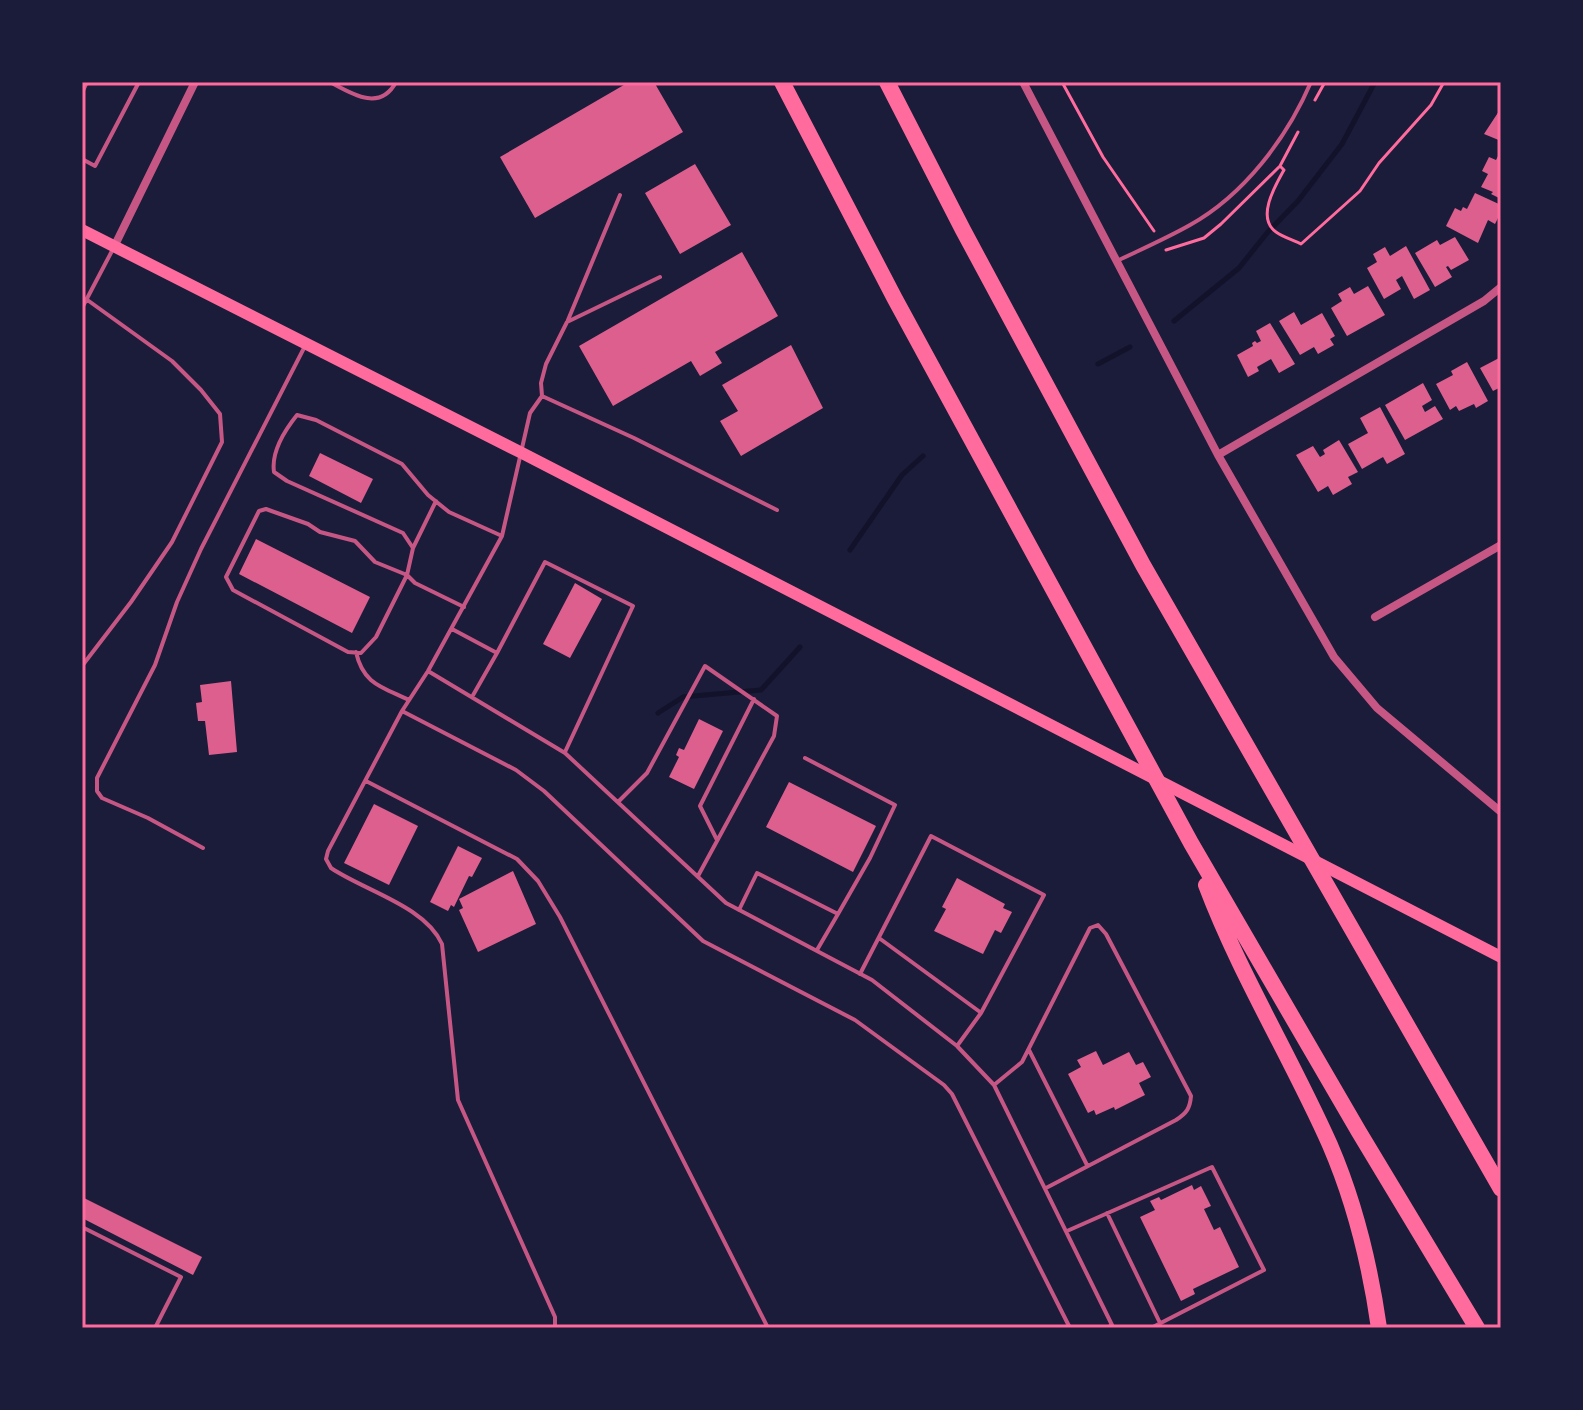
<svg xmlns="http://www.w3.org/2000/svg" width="1583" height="1410" font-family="Helvetica,sans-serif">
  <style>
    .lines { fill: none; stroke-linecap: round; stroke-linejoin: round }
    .stream { stroke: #12122b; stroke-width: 5 }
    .building { fill: #dd5f8e }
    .path { stroke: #ff6b9d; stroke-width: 3 }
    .service { stroke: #c65784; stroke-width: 4 }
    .minor { stroke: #c65784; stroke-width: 8 }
    .secondary { stroke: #ff6b9d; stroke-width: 12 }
    .motorway { stroke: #ff6b9d; stroke-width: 16 }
    .neatline { fill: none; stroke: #ff6b9d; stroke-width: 3 }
  </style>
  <rect width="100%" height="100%" fill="#1b1b3a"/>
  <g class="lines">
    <path class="stream" d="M1174,321L1239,268L1267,233L1298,201L1342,144L1375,82
      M1098,364L1130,347
      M850,550L902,475L923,456
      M658,713L683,697L761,690L800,647"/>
  </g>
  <path class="building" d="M629,82H654L683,132L535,218L500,157Z
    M1501,108V141L1484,134Z
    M1501,150V199L1491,194L1493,192L1481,187L1488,174L1482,171L1489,157L1496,160Z
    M695,164L731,225L680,254L645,193Z
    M1475,193L1501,205V212L1495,224L1488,220L1478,243L1446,226L1455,208L1461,211L1463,207L1467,209Z
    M1455,237L1469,260L1451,270L1448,266L1446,267L1452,277L1435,287L1415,253L1437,240L1440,245Z
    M1406,246L1430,290L1414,299L1402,276L1396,280L1401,289L1384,299L1367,268L1377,262L1373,254L1385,247L1390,256Z
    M742,252L778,316L715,352L722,363L700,376L691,361L613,406L579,346Z
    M1368,286L1385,315L1347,336L1331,308L1342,301L1338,294L1350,287L1354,294Z
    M1294,312L1301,325L1322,313L1335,336L1330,339L1334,345L1318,354L1314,347L1300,355L1279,321Z
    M1270,323L1295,364L1279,373L1271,359L1257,367L1259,371L1248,377L1237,355L1253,346L1252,343L1255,341L1257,343L1261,341L1256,331Z
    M791,345L823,408L741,456L720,421L738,411L722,385Z
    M1501,357V387L1493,391L1480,368Z
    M1467,362L1488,401L1476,408L1474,404L1459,411L1456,406L1450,410L1436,384L1453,375L1451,371Z
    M1423,383L1432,400L1422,406L1425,412L1435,406L1443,419L1405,440L1385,405Z
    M1380,407L1405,454L1387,464L1383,457L1362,469L1348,444L1368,433L1360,418Z
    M1339,440L1358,472L1348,477L1352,484L1333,495L1328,486L1318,492L1296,455L1313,446L1320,457L1325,454L1323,450Z
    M320,453L373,479L361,503L309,476Z
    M256,539L370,597L352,633L239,574Z
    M575,583L602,599L570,658L543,644Z
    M231,681L237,752L209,755L205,721H198L196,703L202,702L200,685Z
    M699,719L723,731L694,789L669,777L679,757L676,755L679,748L684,750Z
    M789,782L876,826L853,872L766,827Z
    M374,804L418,826L389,885L344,863Z
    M458,846L482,858L472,877L469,876L454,907L451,905L448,911L430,902Z
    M513,871L536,924L478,952L459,910L463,908L459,899Z
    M957,878L1005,904L1003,908L1012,912L1001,933L995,930L983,954L934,931L946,909L942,907Z
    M1096,1051L1103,1065L1129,1052L1136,1065L1143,1062L1151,1077L1139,1083L1145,1095L1115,1110L1114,1107L1096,1115L1094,1110L1088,1113L1068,1074L1081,1067L1077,1060Z
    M1192,1185L1194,1190L1201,1186L1211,1206L1204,1209L1214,1230L1220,1227L1239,1267L1193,1289L1195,1294L1181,1301L1140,1217L1155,1210L1150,1201L1159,1197L1161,1200Z
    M82,1197L202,1257L193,1275L82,1218Z"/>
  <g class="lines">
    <path class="path" d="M1062,82L1103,157L1154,231
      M1315,100L1325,82
      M1280,166L1284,170C1275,186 1256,218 1276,232C1283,237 1293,240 1301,244L1360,191L1379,163L1431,105L1444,82
      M1166,250L1204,238L1221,224L1280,166L1298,132"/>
    <path class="service" d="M330,82C352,94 380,112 396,82
      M82,93L87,82
      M82,159L95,166L139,82
      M1119,260C1142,249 1167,238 1190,225C1244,195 1287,138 1311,82
      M82,308L113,249
      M568,320L620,195
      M542,396L541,383L546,364L567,322L660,277
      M266,509L308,524L320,532L355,541L375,562L407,575L376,637L361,653L348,652L233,590L226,577L259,511Z
      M413,548L436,501
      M464,607L415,583L407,575L413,548L403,533L287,481L274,472C271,452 285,430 297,415L316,420L402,464L428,495L449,512L502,536
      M452,629L497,653L472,697
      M356,652C363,684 382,687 409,700
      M497,653L545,562L633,606L565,752
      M82,666L131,602L172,542L222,442L220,414L201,390L172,361L86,299
      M428,671L565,753L726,903L872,980L957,1046L994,1085L1112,1325L1107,1328
      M402,711L516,770L544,791L703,941L855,1020L944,1085L952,1094L1070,1328
      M805,758L895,805L870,858L838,914
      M366,781L517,859L538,881L560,917L768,1328
      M618,802L647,773L705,666L777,716L774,736L698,876
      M717,840L700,806L754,699
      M203,848L148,818L102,798L97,791V778L155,665L177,602L201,549L305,346
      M739,910L757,873L838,914L817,950
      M879,938L980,1012
      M860,974L931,836L1044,895L981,1013L957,1046
      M1029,1050L1087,1165
      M994,1085L1022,1062L1090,928L1098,925L1106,934L1191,1096C1190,1108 1187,1113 1176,1120L1046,1188
      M1107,1213L1160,1323
      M82,1227L181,1277L155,1328
      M1067,1231L1212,1167L1264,1270L1151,1328
      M555,1328V1317L458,1100L442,944C425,906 365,891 331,868L326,859L328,851L402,711L428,671L502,536L530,413L542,396L634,438L777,510"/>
    <path class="minor" d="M1023,82L1218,455L1334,657L1377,708L1501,812
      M114,247L195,82
      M1218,455L1484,301L1501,287
      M1375,617L1501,545"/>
    <path class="secondary" d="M82,230L522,453L1501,957"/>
    <path class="motorway" d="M782,82L895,299L1191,843L1359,1132L1477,1328
      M887,82L963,230L1143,565L1501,1189
      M1206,885C1240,975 1291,1057 1330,1145C1355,1203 1370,1265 1379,1328"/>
  </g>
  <rect width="1583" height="1410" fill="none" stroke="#1b1b3a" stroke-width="168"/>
  <rect x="84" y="84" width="1415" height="1242" class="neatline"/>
</svg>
